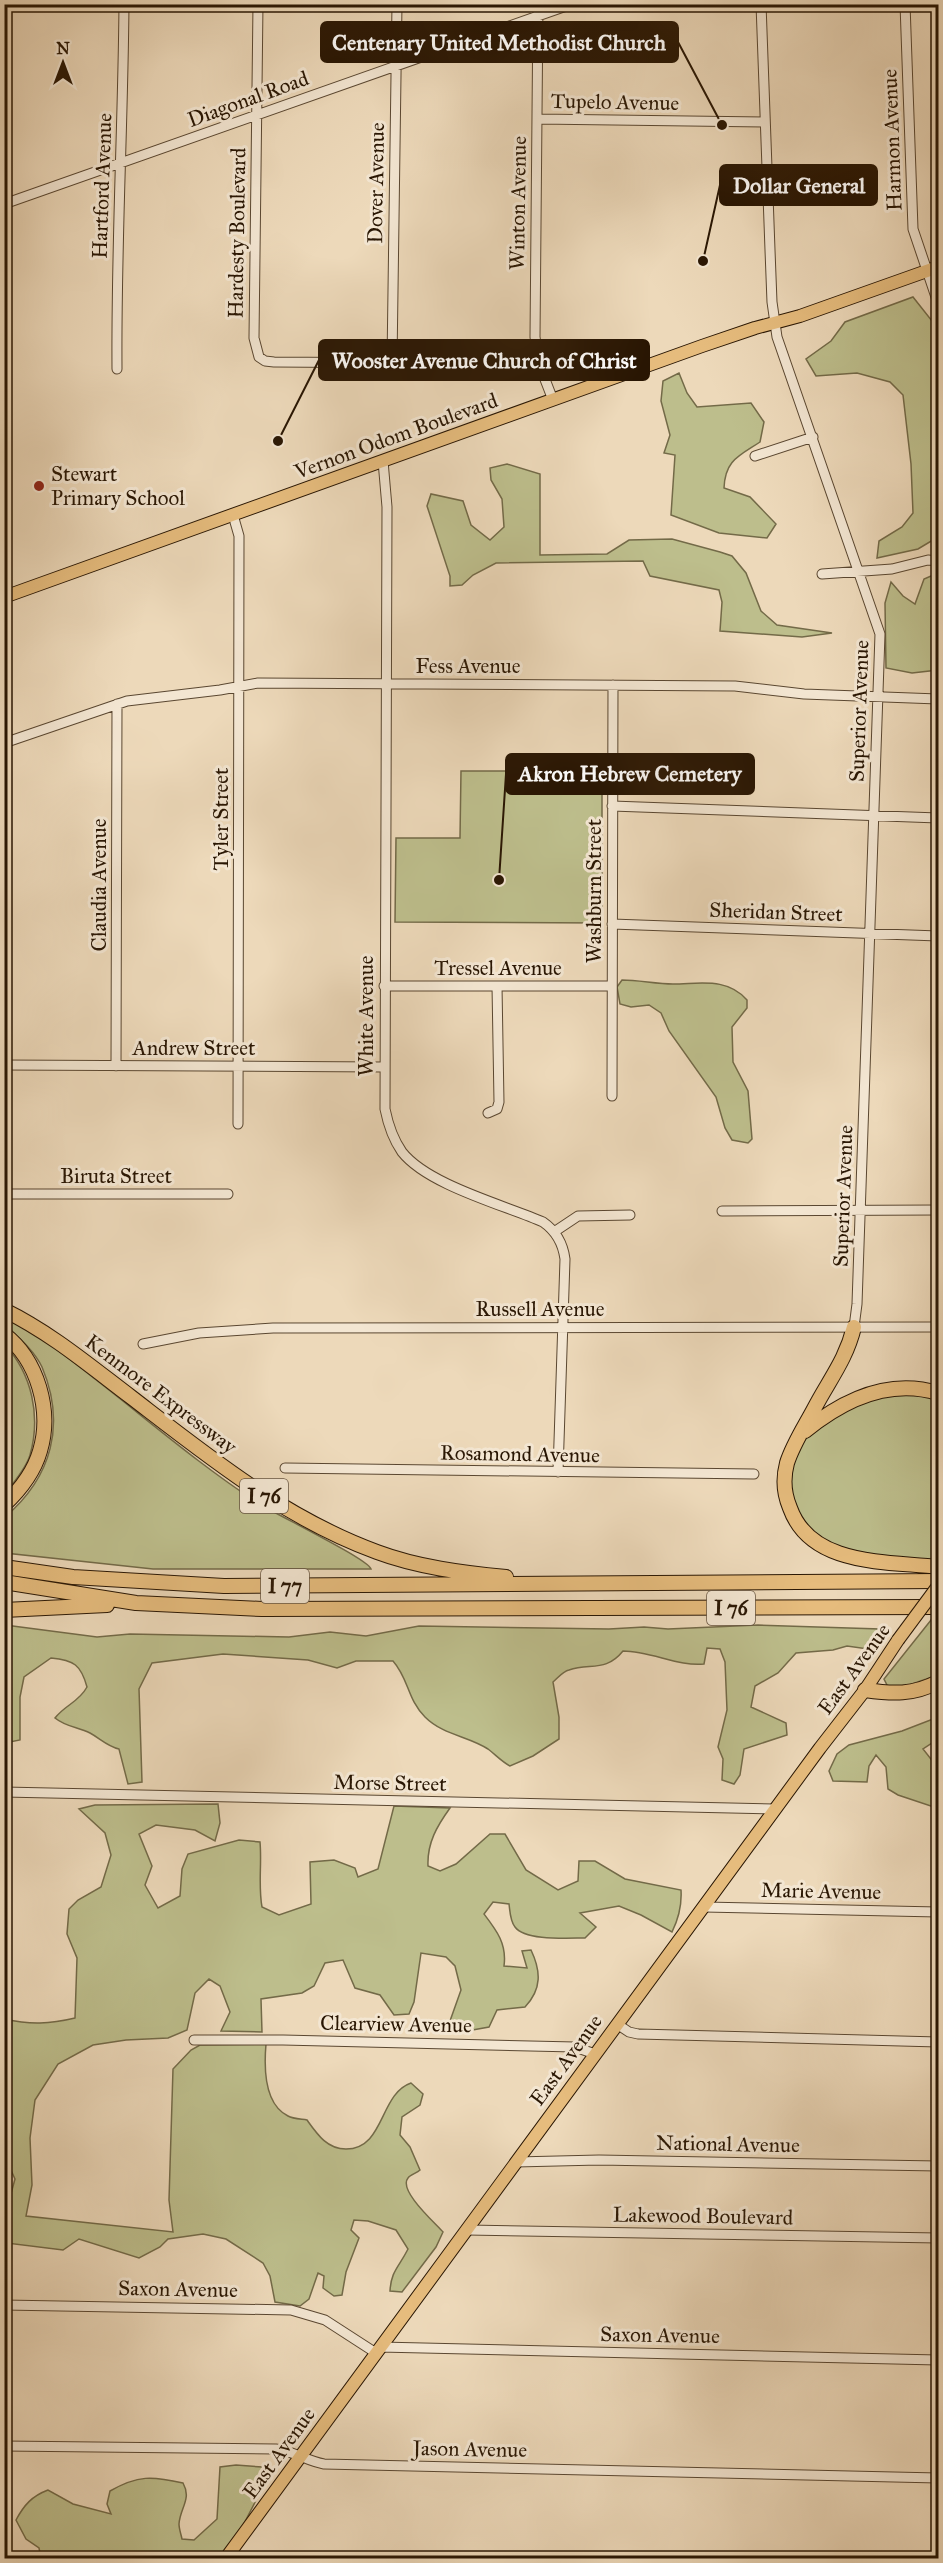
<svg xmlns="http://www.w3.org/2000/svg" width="943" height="2563" viewBox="0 0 943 2563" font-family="'IM FELL Great Primer',serif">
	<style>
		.green { fill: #bdbe8c; stroke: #736a48; stroke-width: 1.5 }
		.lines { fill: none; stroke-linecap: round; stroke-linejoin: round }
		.minor-casing { stroke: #5a4731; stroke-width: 11 }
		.major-casing { stroke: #291603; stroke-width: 14 }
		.highway-casing { stroke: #291603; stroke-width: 16 }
		.minor { stroke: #f3e6d2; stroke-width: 9 }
		.major { stroke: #e6bc7d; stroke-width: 12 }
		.highway { stroke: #e6bc7d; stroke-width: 14 }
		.major-bridge-casing { stroke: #291603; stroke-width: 14; stroke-linecap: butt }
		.major-bridge { stroke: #e6bc7d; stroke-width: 12 }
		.poi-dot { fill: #8f2418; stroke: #f3e6d2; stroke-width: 2 }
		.labels { text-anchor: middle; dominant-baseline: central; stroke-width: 6; stroke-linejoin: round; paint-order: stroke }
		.shield { fill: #f3e6d2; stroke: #665441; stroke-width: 1.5 }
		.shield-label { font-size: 20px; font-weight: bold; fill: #291603 }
		.street-label { font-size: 21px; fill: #291603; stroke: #f3e6d2 }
		.poi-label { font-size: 21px; fill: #291603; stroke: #f3e6d2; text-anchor: start }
		.leader { fill: none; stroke: #291603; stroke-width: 2 }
		.callout-dot { fill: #291603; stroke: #f3e6d2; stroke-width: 2 }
		.callout { fill: #291603; stroke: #291603; stroke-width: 2 }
		.callout-label { font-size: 22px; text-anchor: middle; font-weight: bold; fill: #fff }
	</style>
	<rect width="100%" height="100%" fill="#edd9ba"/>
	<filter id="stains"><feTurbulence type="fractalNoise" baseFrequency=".00333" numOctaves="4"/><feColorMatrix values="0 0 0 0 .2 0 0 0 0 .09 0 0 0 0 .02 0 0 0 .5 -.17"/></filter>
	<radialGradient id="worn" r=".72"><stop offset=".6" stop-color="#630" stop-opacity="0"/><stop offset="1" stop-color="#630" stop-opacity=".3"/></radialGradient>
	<path class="green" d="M913,297L936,326L938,332V416L932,425L938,446V537L918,549L877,558L879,541L902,527L913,513L911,464L903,395L890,382L857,373L816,376L806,359L831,341L845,322Z
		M679,373L687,393L697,407L751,403L764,422L760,442C739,456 725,460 724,488L750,497L776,524L767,538L719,533L671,515L675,455L664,453L670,435L661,401L663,381Z
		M507,464L540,474V555L607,554L629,540L672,539L720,552L732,556L746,573L761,611L777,625L832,633L802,637L720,631L722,602L719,590L650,576L643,561L496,563L473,575L462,585L450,586V576L427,506L431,494L463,501L471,525L490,540L504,527L502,499L491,480L490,468Z
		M938,573V670L912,673L886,668L885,603L891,582L903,596L915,604L924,579Z
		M461,771H602V923L395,922L396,838H460Z
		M622,980C639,980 656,984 673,984C700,984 727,977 747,1000V1008L732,1027L733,1062L748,1091L752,1139L748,1143L732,1140L725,1128L716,1097L669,1031L661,1013L649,1005L631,1007L620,1004L617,987Z
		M5,1317C37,1332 67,1357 95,1379C149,1421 201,1466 258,1503C275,1514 368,1559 371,1569H153L5,1553V1517C52,1477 66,1424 42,1367C34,1350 18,1337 5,1325Z
		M5,1345C32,1374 41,1416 30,1455C26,1469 13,1483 5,1494Z
		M900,1393L938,1397V1562C899,1559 853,1559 819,1537C806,1528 798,1514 793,1500C773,1437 849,1400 900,1393Z
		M935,1615H938V1675L909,1685L888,1687L884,1679Z
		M5,1625L97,1637L130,1634L289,1637L330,1632L366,1636L419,1626L609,1629L644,1627L668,1629L758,1625L880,1629L879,1641L875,1650L847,1646L833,1650L796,1653L778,1673L755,1686L751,1707L786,1723L787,1735L744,1749L740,1775L734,1784L722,1780L723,1759L718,1747L727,1710L725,1662L720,1649L707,1648L704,1664C679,1667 651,1651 623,1651C606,1672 591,1663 569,1670C563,1671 558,1678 553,1682L559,1717V1739L533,1756L510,1766C501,1761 496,1755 488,1749C468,1736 443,1735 425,1717C407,1699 409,1679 393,1661H356L337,1668L308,1660L223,1654L152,1663L139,1689L142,1782L128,1784L119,1749C107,1746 101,1739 90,1733C78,1727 66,1727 55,1718C65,1705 79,1702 87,1687C81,1665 74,1660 51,1658L24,1677L20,1697V1740L10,1742L5,1726Z
		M933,1719H938V1739L923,1749L934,1763H938V1846L933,1842L935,1824L934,1807L898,1795L888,1789L886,1767L876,1755L869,1766L867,1782L833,1781L829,1771L837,1754L849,1745L902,1731Z
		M218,1804L220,1823L215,1841L195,1830L156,1825L139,1834L152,1866L145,1885L158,1908L180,1896L182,1869L188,1854L239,1840L260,1842C262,1864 258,1885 262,1907L279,1915L311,1904L310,1862L334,1860L355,1868L358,1877L378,1869L394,1806L450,1808C437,1826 427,1843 428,1866L440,1871L456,1864L490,1834H505L526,1870L558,1890L578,1881L579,1861H595L625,1879L681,1890C682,1906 679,1918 672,1932L641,1915L619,1906L580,1913L596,1927L585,1938C568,1938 525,1941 515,1927C510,1921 510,1911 509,1904L493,1902L484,1914C497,1931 507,1944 504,1966L527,1968L522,1951L531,1950C541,1971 542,1989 525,2007L497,2010L489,2027L467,2031L450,2021L461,1990L455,1966L446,1957L421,1953L414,2002L409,2014L394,2015L380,1995L355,1988L343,1960L325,1963L314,1986L302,1993L261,1999L262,2032L221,2031L230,2012L220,1986L209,1979L195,1993L187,2030L168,2038L126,2040L93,2045L58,2064L35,2100L30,2138L32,2185L26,2216L173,2232L169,2200L173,2069L191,2050L200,2045L266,2044C264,2067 264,2104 288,2116C293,2119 301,2119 307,2120C317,2134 327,2149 346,2149C385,2149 379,2094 411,2083L423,2094L420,2105L402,2117L400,2135L410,2147L420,2170C417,2173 410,2175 408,2178C398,2190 434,2222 443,2232L436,2247L402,2292L390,2291C391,2271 399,2267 408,2249L396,2230L368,2221L354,2220L351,2230L359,2238L346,2272L342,2295L334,2296L323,2288L324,2276L318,2273L309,2299L300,2306L275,2302L270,2276L263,2263L226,2239L203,2234L168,2239L160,2247L139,2258L79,2239L63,2250L7,2243L5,2249V2209L7,2208L15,2179L5,2157V2019C30,2025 50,2024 75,2018L77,1958L67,1934L69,1909L78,1900L101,1887L111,1855L105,1833L79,1809L95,1805Z
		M236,2465L262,2467L265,2483L238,2535L221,2558H105C85,2555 62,2558 41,2558L39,2548L26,2539L16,2520C24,2505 32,2496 48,2490L73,2504L111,2514L107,2504L110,2491C138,2475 152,2476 183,2483C192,2499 180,2508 179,2524C179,2529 181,2534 182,2539L194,2540L217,2519L220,2467Z"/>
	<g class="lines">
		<g class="minor-casing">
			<path id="minor" d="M258,4L254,338L259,357L265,361L274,362L539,364
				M538,4L535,337L539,364L553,400
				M761,4L770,250L772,302L777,337L880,634L857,1304L854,1327
				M905,4L913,229L938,303
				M538,119L764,122
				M4,204L572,4
				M392,362L397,4
				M117,369C116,247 123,126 124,4
				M755,456L813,437
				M383,461L387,507L385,1109C388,1124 393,1139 402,1152C428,1185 504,1205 543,1222C556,1231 563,1244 565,1259L558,1472
				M233,515L239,536L238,1124
				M822,574L892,569L928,560L938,561
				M4,743L127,701L220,690L258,683L735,686L804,694L938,699
				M612,806L938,818
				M612,924L938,936
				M384,986H612
				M4,1065L384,1067
				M116,1066L117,704
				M612,1096L613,685
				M488,1113L497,1109L499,1102L497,986
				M4,1194H228
				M722,1211L938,1210
				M554,1232L578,1216L630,1215
				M143,1344L199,1333L273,1328L938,1327
				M285,1468L754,1474
				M4,1792L775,1809
				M704,1907L938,1912
				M617,2024L629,2032L638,2034L938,2042
				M194,2040H283L575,2047L595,2054
				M516,2162L599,2160L938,2166
				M467,2230L938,2238
				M4,2305L291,2310L325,2320L376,2353
				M380,2347L938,2360
				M4,2446L276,2449C293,2451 307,2461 324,2464L938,2478"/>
		</g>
		<g class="major-casing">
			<path id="major" d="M4,597L702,346L755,328L800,316L938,267
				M226,2558L820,1748L865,1690L898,1640"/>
		</g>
		<g class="highway-casing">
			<path id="highway" d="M4,1310C51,1333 90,1366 131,1397C209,1457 284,1518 377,1552C417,1567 463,1573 506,1577
				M854,1327C846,1360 829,1380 814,1409C805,1426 793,1444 787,1463C783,1478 784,1494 790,1508C811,1567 888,1561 938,1567
				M4,1334C38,1360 52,1411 40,1451C34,1472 20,1490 4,1505
				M805,1431C843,1400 889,1378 938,1393
				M4,1567L73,1577L224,1586L938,1581
				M4,1582L136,1603L262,1609L938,1607
				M4,1610L107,1605
				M865,1690C893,1694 913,1695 938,1682"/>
		</g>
		<use href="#minor" class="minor"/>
		<use href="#major" class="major"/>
		<use href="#highway" class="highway"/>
		<g class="major-bridge-casing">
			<path id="major-bridge" d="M898,1640L938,1586"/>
		</g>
		<use href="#major-bridge" class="major-bridge"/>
	</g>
	<circle class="poi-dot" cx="39" cy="486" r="6"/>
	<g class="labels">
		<g class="shield">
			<rect x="240" y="1479" width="48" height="34" rx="4.5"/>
			<rect x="261" y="1569" width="48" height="34" rx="4.5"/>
			<rect x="707" y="1591" width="48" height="34" rx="4.5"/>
		</g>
		<g class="shield-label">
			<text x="264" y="1496">I 76</text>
			<text x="285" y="1586">I 77</text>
			<text x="731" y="1608">I 76</text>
		</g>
		<g class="street-label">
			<text transform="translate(248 99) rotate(-20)">Diagonal Road</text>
			<text transform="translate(615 102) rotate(1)">Tupelo Avenue</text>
			<text transform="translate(892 140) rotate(-92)">Harmon Avenue</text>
			<text transform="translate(376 183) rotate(-89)">Dover Avenue</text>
			<text transform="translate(102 186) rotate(-88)">Hartford Avenue</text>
			<text transform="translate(518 203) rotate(-89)">Winton Avenue</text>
			<text transform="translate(237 233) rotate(-89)">Hardesty Boulevard</text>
			<text transform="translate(396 436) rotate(-20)">Vernon Odom Boulevard</text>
			<text x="468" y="666">Fess Avenue</text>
			<text transform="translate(859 711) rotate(-88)">Superior Avenue</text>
			<text transform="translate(221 819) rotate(-90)">Tyler Street</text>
			<text transform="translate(99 885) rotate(-90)">Claudia Avenue</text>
			<text transform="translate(594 891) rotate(-90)">Washburn Street</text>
			<text transform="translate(776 912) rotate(2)">Sheridan Street</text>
			<text x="498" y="968">Tressel Avenue</text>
			<text transform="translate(366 1016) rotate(-90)">White Avenue</text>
			<text x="194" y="1048">Andrew Street</text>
			<text x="116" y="1176">Biruta Street</text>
			<text transform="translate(843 1196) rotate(-88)">Superior Avenue</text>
			<text x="540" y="1309">Russell Avenue</text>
			<text transform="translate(161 1394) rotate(37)">Kenmore Expressway</text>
			<text transform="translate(520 1454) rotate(1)">Rosamond Avenue</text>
			<text transform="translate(854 1669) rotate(-54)">East Avenue</text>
			<text transform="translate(390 1783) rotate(1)">Morse Street</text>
			<text transform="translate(821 1891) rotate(1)">Marie Avenue</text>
			<text transform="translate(396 2024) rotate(1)">Clearview Avenue</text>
			<text transform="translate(566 2060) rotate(-54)">East Avenue</text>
			<text transform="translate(728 2144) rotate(1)">National Avenue</text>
			<text transform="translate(703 2216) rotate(1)">Lakewood Boulevard</text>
			<text transform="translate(178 2289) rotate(1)">Saxon Avenue</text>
			<text transform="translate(660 2335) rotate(1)">Saxon Avenue</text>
			<text transform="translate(470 2449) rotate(1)">Jason Avenue</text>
			<text transform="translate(279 2453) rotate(-54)">East Avenue</text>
		</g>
		<g class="poi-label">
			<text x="51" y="474">Stewart<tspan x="51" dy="24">Primary School</tspan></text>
		</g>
	</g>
	<path class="leader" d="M722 125L678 42M703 261L720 185M278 441L319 360M499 880L506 774"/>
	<g class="callout-dot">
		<circle cx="722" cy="125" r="6"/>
		<circle cx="703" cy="261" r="6"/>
		<circle cx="278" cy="441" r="6"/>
		<circle cx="499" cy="880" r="6"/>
	</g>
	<g class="callout">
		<rect x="321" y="22" width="357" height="40" rx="6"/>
		<rect x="720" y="165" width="157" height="40" rx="6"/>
		<rect x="319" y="340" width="330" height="40" rx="6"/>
		<rect x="506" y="754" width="248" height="40" rx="6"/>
	</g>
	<g class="callout-label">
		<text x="499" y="50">Centenary United Methodist Church</text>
		<text x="799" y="193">Dollar General</text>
		<text x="484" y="368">Wooster Avenue Church of Christ</text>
		<text x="630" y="781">Akron Hebrew Cemetery</text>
	</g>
	<rect width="943" height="2563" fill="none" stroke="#edd9ba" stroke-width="24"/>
	<rect x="6" y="6" width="931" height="2551" fill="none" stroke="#291603" stroke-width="3"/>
	<rect x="12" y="12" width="919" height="2539" fill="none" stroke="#291603" stroke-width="1.5"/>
	<g transform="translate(63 63)" stroke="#f3e6d2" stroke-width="4.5" paint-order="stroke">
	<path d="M0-4.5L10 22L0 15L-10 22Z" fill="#291603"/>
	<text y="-9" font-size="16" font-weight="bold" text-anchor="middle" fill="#291603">N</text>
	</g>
	<rect width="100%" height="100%" filter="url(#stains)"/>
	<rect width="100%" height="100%" fill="url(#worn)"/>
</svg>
